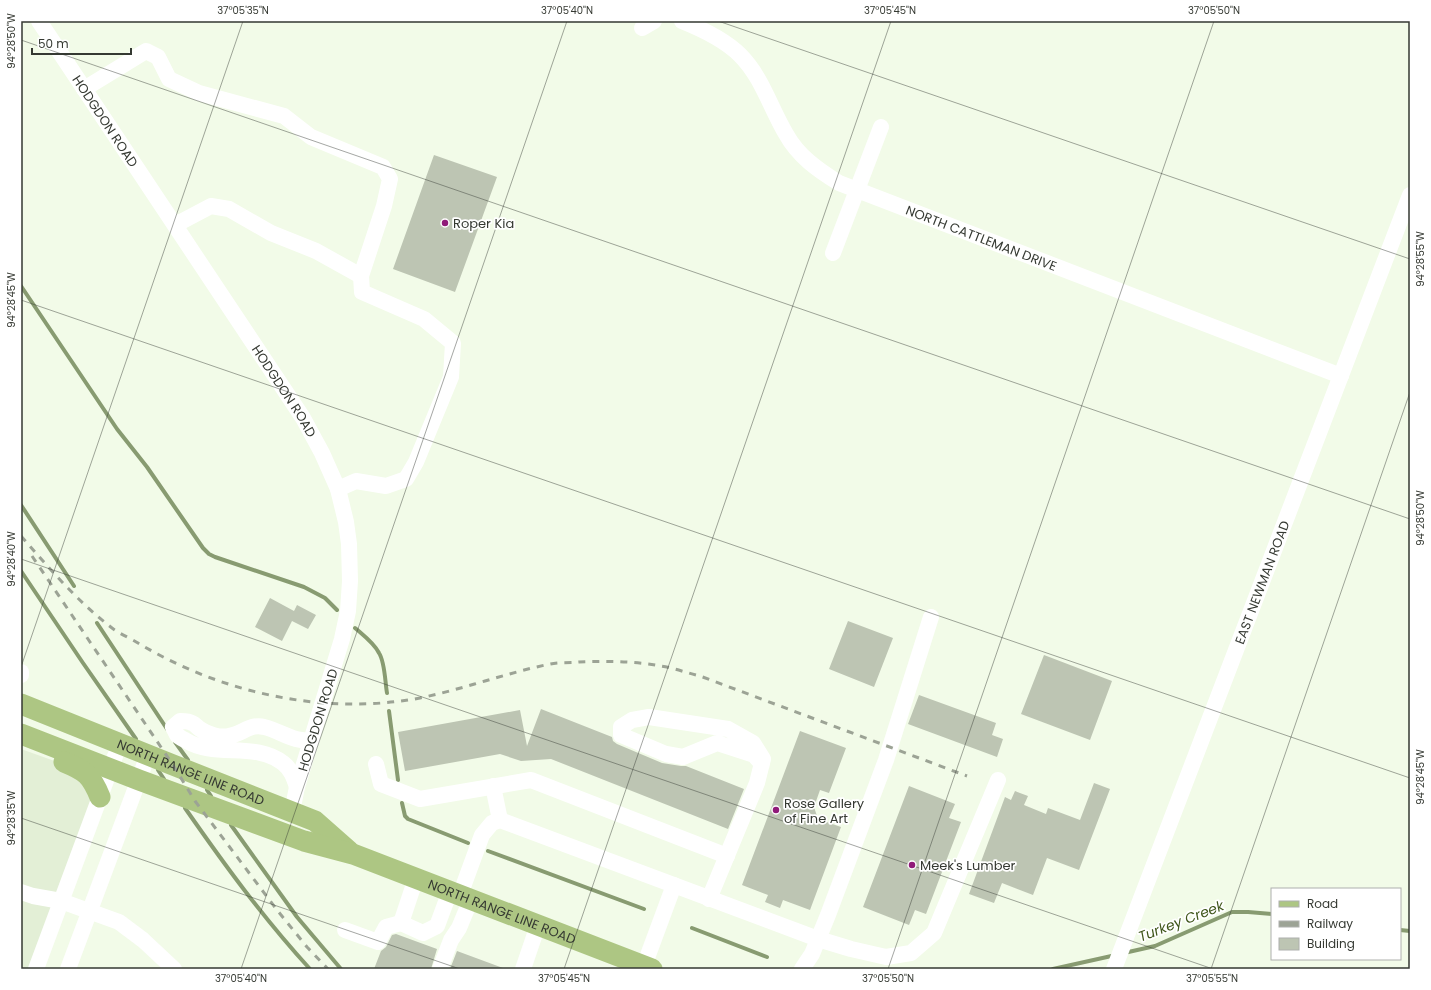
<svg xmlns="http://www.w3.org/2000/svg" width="1431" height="990" viewBox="0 0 1431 990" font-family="Poppins,sans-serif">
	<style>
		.built { fill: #e3efd6 }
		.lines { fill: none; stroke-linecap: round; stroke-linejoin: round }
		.stream { stroke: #889b71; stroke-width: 4 }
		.building { fill: #bdc5b3 }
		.minor { stroke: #fff; stroke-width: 16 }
		.major { stroke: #adc683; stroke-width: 21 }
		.rail { stroke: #9ca395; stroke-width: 3; stroke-dasharray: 7 7; stroke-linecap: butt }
		.ticks { fill: none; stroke: #353932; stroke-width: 1; stroke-opacity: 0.45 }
		.poi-dot { fill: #901a79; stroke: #fff; stroke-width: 1.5 }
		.labels { text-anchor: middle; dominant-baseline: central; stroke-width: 3.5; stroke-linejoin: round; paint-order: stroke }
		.street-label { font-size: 13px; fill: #353932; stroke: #fff }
		.poi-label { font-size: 13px; fill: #353932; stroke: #fff; text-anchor: start }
		.water-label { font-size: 14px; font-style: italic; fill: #3f561a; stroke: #fff }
		.neatline { fill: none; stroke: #353932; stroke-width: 1.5 }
		.ticks-label { font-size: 10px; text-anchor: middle; fill: #353932 }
	</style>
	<rect width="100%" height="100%" fill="#f2fbe8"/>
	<path class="built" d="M21,749L74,768L91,798L90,806L28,969H21Z"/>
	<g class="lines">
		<path class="stream" d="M21,286L117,429L147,467L203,548L209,554L215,557L304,587L325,598L337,610
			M21,505L74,586
			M21,571L83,663L136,739
			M97,623L167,729
			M355,628C363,635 374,643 379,653C385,662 385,682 387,693
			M389,711L398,780
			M175,742L188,760
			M158,770L164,779
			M207,790L211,796
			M402,803L405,816L408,819L468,843
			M185,808C224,864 264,919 310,969
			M231,825L297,917L341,969
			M488,851L644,909
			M692,928L767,957
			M1400,930L1410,931
			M1124,953L1155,946L1232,912H1248L1272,914
			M1053,969L1116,955"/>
	</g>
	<path class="building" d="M434,155L497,177L455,292L393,269Z
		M270,598L294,611L297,605L316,615L308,629L292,621L282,641L255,627Z
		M848,621L893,638L874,687L829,669Z
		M1044,655L1112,681L1090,740L1021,714Z
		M919,695L996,723L992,735L1003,739L997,757L908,724Z
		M541,709L612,737L613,741L617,744L662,763L681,766H686L744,789L728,829L551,759L521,761L500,754L405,771L398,732L520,710L527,746Z
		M800,731L846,748L829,793L820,790L814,807L818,819L841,827L810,910L783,900L780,908L765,902L768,895L742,885Z
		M1094,783L1110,789L1079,870L1047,858L1033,895L1002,883L994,903L969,894L1005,797L1011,800L1015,791L1028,796L1024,805L1046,814L1048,808L1080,820Z
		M909,786L955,804L949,818L961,822L926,914L915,910L909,925L863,907Z
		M396,934L437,949L431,969H374L381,951L386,947L392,935Z
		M457,951L503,968V969H450Z"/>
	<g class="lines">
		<g class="minor">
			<path id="s1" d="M39,21L303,418L322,453L338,489L346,522L349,544L350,581L348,611L342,639L297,787L292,812"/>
			<path id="s2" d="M682,21C702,29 724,39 740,55C762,77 770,107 786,134C798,156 818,170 839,183L1341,376"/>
			<path d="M642,28L654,21"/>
			<path d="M84,89L146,51L158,57L169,79L199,93L284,116L311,137L383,167L390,179L384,206L361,276L362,292L424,319L453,343L451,377L416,462L406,479L386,486L356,481L338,489"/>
			<path d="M175,225L211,206L229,209L271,233L316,251L361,276"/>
			<path d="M833,253L881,127"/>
			<path d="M21,672V675"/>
			<path d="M376,764L381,784L420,799L531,780L727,856"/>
			<path d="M493,786L500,820"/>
			<path d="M297,787C294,778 291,769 283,763C255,741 215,759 185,740C183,739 179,737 177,735C176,733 174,729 173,727L180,721C184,721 189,721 192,723C195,724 197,727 200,729C207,734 220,738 229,736C242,734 251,723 264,727C281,731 294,743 312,740"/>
			<path d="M416,878L401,923L423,933L437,926L450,891"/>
			<path d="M21,892L33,896L61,901L119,922L143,940L174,969"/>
			<path d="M460,895L482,835L492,823L500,820L818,939L851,949L886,957L911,953L934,933L998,780"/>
			<path d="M709,899L757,783L763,759L753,743L728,729L649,717L632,720L621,727V735L666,754L683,757L717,743L754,755L762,764"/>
			<path d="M345,930L378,942L386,927L401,923"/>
			<path d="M644,966L674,885"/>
			<path d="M36,969L120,743"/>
			<path d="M68,969L148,755"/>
			<path d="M440,969L451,940L459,928L471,899"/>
			<path d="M523,969L538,925"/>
			<path d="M802,969L812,954L828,915L886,760L931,617"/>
			<path id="s3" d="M1114,969L1410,195"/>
		</g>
		<g class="major">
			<path id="s4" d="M21,704L173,765L315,821L349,851"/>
			<path id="s5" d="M21,734L139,780L304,841L353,854L652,969"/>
			<path d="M64,762C86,771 91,775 100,797"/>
		</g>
		<path class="rail" d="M21,536C49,568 78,602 112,628C120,634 130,638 138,643C221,693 324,716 420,698C464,689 506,673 550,664C559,662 570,663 579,662C606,661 634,661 661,666C674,668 687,673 700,676L967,776
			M32,556L173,765L195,801L277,910L307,947L328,969"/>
	</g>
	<path class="ticks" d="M718,21L1410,259M21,40L1410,519M21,300L1410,778M21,559L1213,969M21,667L243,21M21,818L460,969M241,969L567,21M564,969L891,21M888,969L1214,21M1211,969L1410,392"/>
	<g class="poi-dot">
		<circle cx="445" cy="223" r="4"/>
		<circle cx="776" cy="810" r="4"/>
		<circle cx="912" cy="865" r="4"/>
	</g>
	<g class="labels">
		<g class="street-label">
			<text stroke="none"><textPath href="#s1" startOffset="120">HODGDON ROAD</textPath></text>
			<text stroke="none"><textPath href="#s2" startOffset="385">NORTH CATTLEMAN DRIVE</textPath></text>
			<text stroke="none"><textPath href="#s1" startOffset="444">HODGDON ROAD</textPath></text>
			<text stroke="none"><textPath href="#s3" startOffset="414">EAST NEWMAN ROAD</textPath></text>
			<text transform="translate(318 720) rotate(-73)">HODGDON ROAD</text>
			<text stroke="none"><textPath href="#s4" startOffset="183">NORTH RANGE LINE ROAD</textPath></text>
			<text stroke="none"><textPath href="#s5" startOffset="513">NORTH RANGE LINE ROAD</textPath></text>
		</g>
		<g class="poi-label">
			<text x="453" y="223">Roper Kia</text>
			<text x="784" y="803">Rose Gallery<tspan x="784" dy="15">of Fine Art</tspan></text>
			<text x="920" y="865">Meek's Lumber</text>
		</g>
		<g class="water-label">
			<text transform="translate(1181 921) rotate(-21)">Turkey Creek</text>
		</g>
	</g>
	<rect width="1431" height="990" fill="none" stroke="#ffffff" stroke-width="44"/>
	<rect x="1271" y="888" width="130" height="72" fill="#ffffff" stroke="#aeb0ad"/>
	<rect x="1279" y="901" width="20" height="6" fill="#adc683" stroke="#aeb0ad"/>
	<text x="1307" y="908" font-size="12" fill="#353932">Road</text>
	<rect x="1279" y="921" width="20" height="6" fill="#9ca395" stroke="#aeb0ad"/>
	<text x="1307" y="928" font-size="12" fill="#353932">Railway</text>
	<rect x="1279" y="938" width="20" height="12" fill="#bdc5b3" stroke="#aeb0ad"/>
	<text x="1307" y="948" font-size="12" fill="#353932">Building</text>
	<path d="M32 48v6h99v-6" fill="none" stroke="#353932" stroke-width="2"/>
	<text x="38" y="48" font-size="12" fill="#353932" stroke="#ffffff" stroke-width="3" paint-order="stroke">50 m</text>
	<rect x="22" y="22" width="1387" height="946" class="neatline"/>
	<g class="ticks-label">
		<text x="243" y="14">37°05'35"N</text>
		<text x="567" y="14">37°05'40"N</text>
		<text x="890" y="14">37°05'45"N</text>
		<text x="1214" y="14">37°05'50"N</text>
		<text transform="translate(11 41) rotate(-90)" y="4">94°28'50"W</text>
		<text transform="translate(1420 259) rotate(-90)" y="4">94°28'55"W</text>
		<text transform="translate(11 300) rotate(-90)" y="4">94°28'45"W</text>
		<text transform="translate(1420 518) rotate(-90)" y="4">94°28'50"W</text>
		<text transform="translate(11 559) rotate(-90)" y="4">94°28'40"W</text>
		<text transform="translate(1420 777) rotate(-90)" y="4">94°28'45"W</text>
		<text transform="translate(11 818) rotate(-90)" y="4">94°28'35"W</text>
		<text x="241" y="982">37°05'40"N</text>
		<text x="564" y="982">37°05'45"N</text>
		<text x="888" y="982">37°05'50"N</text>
		<text x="1212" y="982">37°05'55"N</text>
	</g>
</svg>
